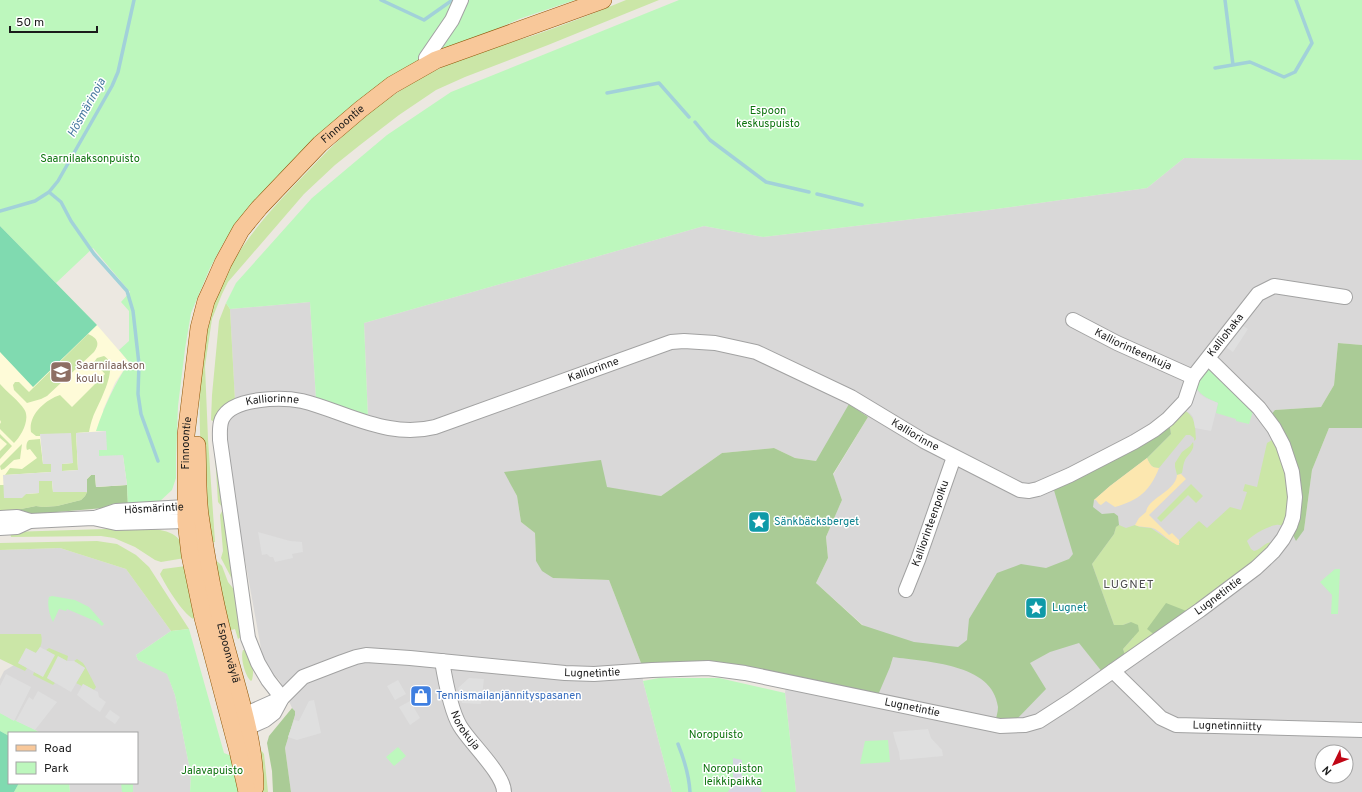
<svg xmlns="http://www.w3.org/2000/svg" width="1362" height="792" viewBox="0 0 1362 792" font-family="Overpass,sans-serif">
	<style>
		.residential { fill: #d9d8d8; fill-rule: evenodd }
		.education { fill: #fefbd8 }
		.grass { fill: #cbe6a7 }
		.forest { fill: #aacb96 }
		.sand { fill: #fce7af }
		.park { fill: #bdf7bd }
		.pitch { fill: #80dab0 }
		.parking { fill: #dfdfdf }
		.plaza { fill: #d5d6e2 }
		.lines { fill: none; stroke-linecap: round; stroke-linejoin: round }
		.stream { stroke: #a2d1d9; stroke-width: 3.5 }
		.minor-casing { stroke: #a2a2a2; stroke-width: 16 }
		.major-casing { stroke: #8d5505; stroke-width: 18 }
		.minor { stroke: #fff; stroke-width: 14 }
		.major { stroke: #f8c89a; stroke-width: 17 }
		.labels { text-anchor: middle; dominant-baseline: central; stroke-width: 3; stroke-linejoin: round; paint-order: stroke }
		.park-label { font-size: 11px; fill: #0e740f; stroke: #fff }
		.street-label { font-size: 11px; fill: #1b1b1b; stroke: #fff }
		.education-label { font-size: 11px; fill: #785e54; stroke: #fff; text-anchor: start }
		.culture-label { font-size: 11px; fill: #0d838f; stroke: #fff; text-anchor: start }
		.shop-label { font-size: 11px; fill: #366cbe; stroke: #fff; text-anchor: start }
		.water-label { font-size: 12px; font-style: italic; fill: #497aa0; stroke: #fff }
		.neighbourhood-label { font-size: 12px; letter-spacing: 1px; fill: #4e4e4e; stroke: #fff }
	</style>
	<rect width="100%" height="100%" fill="#ece8e1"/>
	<path class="residential" d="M1184,158L1362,160V345L1338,343L1334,385L1321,407L1275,410L1304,530L1312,470L1329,428H1362V792H796L785,693L787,677L890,667L894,653L816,583L828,558L826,537L842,500L833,475L868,417L816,461L795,458L774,448L722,453L661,496L505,472L517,496L521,522L535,533L536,561L553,578L609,580L641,663L643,681L672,792H291L285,748L295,715V711L292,708L280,681L264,665L225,449L218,414L235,401L230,309L310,302L316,399L368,418L364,323L704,226L763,237L989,210L1147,188ZM1322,752H1346V776H1322Z
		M60,548L126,569L171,631L136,655L138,660L167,673L175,695L191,775L190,792H70L69,783H137V733H40L32,728L0,713V679L4,671L14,665L0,644V550Z"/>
	<path class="education" d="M0,226L97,325L129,362L115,383L103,410L123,455L127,485L128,506L0,512Z"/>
	<path class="grass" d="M626,0H659L548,45L465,77L436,90L399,115L360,145L335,165L304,194L228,282L222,294L212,319L205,366L208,439L215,542L208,543C202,464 187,356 222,282C243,238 278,202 312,167C353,124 399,84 455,62C479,51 506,44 532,36C564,25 595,13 626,0Z
		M226,303L230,309L235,401L214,422L211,420L212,395L219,321Z
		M88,334C98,338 100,344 94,352L47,396L41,399L27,403L14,390L13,385L15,382H19L29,392Z
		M104,356C121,365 98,404 93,417C91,422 90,427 89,432L76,433L78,470L62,471L61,464L73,463L40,434V436H36L31,432C28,415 45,400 60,395L72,407L105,374L94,362L97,358Z
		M0,384C6,391 20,402 24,409C31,419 21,436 14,443L0,429V424L1,422L0,420Z
		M1184,410C1196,417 1195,426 1196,439L1194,441V438L1190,435H1186L1159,468C1152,468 1150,465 1147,458L1171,434L1169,422Z
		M0,434L12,446L0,459V451L7,444L0,438Z
		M1275,438L1282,452L1291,500L1285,526C1282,526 1279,524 1276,525C1268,526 1252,535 1247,541L1251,549L1254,551C1262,549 1265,541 1274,542L1275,545L1126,658L1123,649L1133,638L1131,622L1123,625H1114L1092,564L1114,534L1116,527L1119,525L1126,528L1135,525L1140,527L1151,528L1173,543H1180L1179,540L1199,521L1207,528L1230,507L1241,510L1247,492L1243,491L1245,484L1257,487L1267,443Z
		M40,439L43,464H51V472L5,475L10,468L22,469L37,458L30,449L27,450C26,448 26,442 29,440Z
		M214,439L224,506L222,507L218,502Z
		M1193,442C1195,450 1189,453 1185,460C1183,464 1183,469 1182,473L1177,475L1175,467V463L1182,452L1190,446Z
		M22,444L20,459L14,460L4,469L1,470L0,466Z
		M39,481H52L53,492H87L85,496L81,500L57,506L43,507L36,506L11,511H0V485H4V498L26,494L39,493Z
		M1191,484L1203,496L1196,503L1188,495L1161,522L1157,518Z
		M222,511H224L233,581L221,558L223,551L220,515Z
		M137,528C153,529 176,528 183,546C184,549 184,554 185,558L161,562L155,560L135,547L114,538L101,536L11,537L10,532Z
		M97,541L117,544L136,555L149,567L189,629L171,631L126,569L60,548L0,550V543Z
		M215,561L218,562L222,566L228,582L236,592L244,635L238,639L235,629L231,630L226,619Z
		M186,566L195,616L193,619C181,611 166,586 160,574L163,569Z
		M0,634H41C45,652 31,656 18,663L27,668L25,671L0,659Z
		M49,648L68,656L67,661L59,657L47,678L55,683L53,685L33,675L34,672L43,676L54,655L46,650Z
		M243,650H246C251,661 255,668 252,680L251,681C245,676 240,657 243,650Z
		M77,659L83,663L85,666L96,687L94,690L83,684L82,686L76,683L85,668L74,661Z
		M258,750H261L264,754L268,792H260Z"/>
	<path class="forest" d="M1338,343L1362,345V428H1329L1312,470L1304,530L1296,541L1293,535L1299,502L1270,416L1275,410L1321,407L1334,385Z
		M849,404L868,417L833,474L842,500L826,537L828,558L816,583L862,625L914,642L958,647L967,640L969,619L997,573L1021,564L1046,568L1069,559L1073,554L1053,487L1169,422L1171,434L1147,458L1110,486L1094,500L1093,507L1102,514L1114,513L1118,516L1119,525L1116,527L1114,534L1092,564L1114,625H1123L1131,622L1138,625L1139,631L1123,649L1126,658L1103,673L1079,643L1050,652L1030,663L1046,689L1015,721L995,722C996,718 998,712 998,707C993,663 926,662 893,657L890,667L878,695L726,665L641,663L609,580L553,578L542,571L536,561L535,533L521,522L517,496L504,472L601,460L607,487L661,496L722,453L774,448L795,458L816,461Z
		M95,474L96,487L127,485L128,506L21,515L11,511L36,506L43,507L57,506L81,500L85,496L87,492V479L91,475Z
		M1166,603L1189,612L1156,636L1147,629Z
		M292,708L295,711V715L285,748L291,792H273L272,771L267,743L269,736Z"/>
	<path class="sand" d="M1147,458C1150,465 1152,468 1159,468C1150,491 1139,500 1115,507L1106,501L1101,505L1099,504L1096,500H1094L1110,486Z
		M1181,474L1186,479L1149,515L1169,535L1172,533L1179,540V545H1177C1169,541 1163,534 1155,529C1148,526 1142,528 1135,525L1139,518L1146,512C1148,498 1176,491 1177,475Z"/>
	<path class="park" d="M0,0H575L519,19L416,66L243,217L224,242L210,268L191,313L185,349L178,406L176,458V478L172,490L158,503L128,506L127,485L123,456H99V450L106,431H96C105,404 114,386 129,362L119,350L129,341V311L121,302L130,292L93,248L56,283L0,226Z
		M679,0H1362V160L1184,158L1147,188L989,210L763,237L704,226L364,323L368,419L316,399L310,302L230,309L226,303L236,283L312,198L387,135L451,92Z
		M1208,368H1211L1254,408L1249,424L1236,421V419L1216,413L1218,403C1208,399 1202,396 1195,387Z
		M1335,569H1340L1338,614H1331L1332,595L1320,582Z
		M52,596L75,600L89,607L104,624L102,626L95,621L67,609L66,611L59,609L53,622C49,615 47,604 49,597Z
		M189,629L224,753L234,757L241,792H190L191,775L175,695L167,674L138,660L136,655L171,631Z
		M659,678H719L785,693L796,792H672L643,681Z
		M0,713L32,728L40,733H9V736L0,731Z
		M888,740L890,762L860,764L865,741Z
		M398,747L406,756L394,766L386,757Z
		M19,783H69L70,792H14Z
		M121,783H133V792H122Z"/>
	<path class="pitch" d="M0,226L97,325L33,387L0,352Z
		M0,731L9,736V783H19L14,792H0Z"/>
	<path class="parking" d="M1238,323L1248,329L1233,352L1223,345Z
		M1195,387L1200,394L1206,398L1218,403L1211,431L1195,428L1193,417L1190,413L1184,410Z
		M106,431L107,450H99V456L123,455L127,485L96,487L95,475H91L87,479V492H53L52,481H39V493L26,494L22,498H4L3,475L51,472V464H43L40,434L71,433L73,463L62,464V471L78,470L76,433Z
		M258,532L290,541L302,542L303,552L292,554L293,558L275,562L273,557H270L267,554L262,555Z
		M40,647L55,655L43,677L18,663L26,648L36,653Z
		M58,656L67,661H74L85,668L71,692L47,678Z
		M6,674L31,687L14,721L0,713V686Z
		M469,678L484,679L481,704L462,703L458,688Z
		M398,680L406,694L395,700L387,686Z
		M83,684L98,692L99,697L106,702L100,712L91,706L77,695Z
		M38,691L57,702L35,730L16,721L29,697L33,700Z
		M314,700L321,733L297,740L288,737L294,720L299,721L309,701Z
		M410,701L420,718L410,725L399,707Z
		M110,710L120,717L115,724L105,717Z
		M928,729L931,738L942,750L943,756L900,760L899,752L895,740L893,732Z"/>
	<path class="plaza" d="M733,758L742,760L741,770L742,776L747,781L762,789L761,792H728L733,782Z"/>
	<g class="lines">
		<path class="stream" d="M381,0L424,20L451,1
			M1225,0L1233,65
			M1215,68L1250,62L1284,77L1295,72L1312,43L1296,0
			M607,93L659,83L689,117
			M695,122L710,140L766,182L809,192
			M49,192L61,202L71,221L94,254L127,291L133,311L139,364L138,394L141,414L158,461
			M817,194L862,205
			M0,211L35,201L49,192L58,181L112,86L118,72L134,0
			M678,744C684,759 689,775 690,792"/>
		<g class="minor-casing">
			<g id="minor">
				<path d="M427,64L426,58L452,20L461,0"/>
				<path id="s1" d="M1073,320L1117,343L1193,377"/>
				<path d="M0,518L17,517L30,521L93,518L116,523L186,521L194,517"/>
				<path id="s2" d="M95,518L116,511L186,507L196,512"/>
				<path d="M0,528L17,527L30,521"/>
				<path id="s3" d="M906,590L918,560L954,457"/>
				<path id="s4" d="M442,661C445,679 451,711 460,726C470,743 504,774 504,792"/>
				<path id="s5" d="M1113,671L1161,718L1176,725L1362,730"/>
				<path id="s6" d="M282,698L268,680L258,663L248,638L220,440C220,433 219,426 222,419C232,397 282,397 302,401C331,408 359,423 389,428C405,431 419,431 435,427L671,342L684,341L715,343L756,352L851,397L924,441L1020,490L1029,491L1038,489L1070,475L1134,442L1154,430L1168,419L1185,401L1193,377L1258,294L1274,286L1345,297"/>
				<path d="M236,722L244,715L282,698"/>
				<path id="s7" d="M238,726L247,728L265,720L274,713L282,698L303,677L342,662L356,657L366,655L410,658L565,673L594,674L652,670L708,668L745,673L1000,726L1025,725L1039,721L1070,701L1200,610L1256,568L1273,552L1283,539L1290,526L1293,517L1295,497L1292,472L1283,445L1274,428L1259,408L1209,359"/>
			</g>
		</g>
		<g class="major-casing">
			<g id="major">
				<path id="s8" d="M197,445C198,468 197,492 200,515C206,556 213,596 223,635C235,683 255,738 255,787"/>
				<path id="s9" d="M247,792L238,751L203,618L190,555L186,521V435L199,328L206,301L212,288L223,263L241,230L259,208L320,144L361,109L392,85L436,60L603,0"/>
			</g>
		</g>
		<use href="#minor" class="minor"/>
		<use href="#major" class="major"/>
	</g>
	<defs>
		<g id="school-square" transform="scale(1.15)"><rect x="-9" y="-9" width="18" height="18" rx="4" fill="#8d6e63" stroke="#fff"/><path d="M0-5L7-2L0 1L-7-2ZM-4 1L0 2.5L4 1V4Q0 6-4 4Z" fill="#fff"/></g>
		<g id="sight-square" transform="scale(1.15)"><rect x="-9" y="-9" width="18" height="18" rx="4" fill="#0f9aa8" stroke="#fff"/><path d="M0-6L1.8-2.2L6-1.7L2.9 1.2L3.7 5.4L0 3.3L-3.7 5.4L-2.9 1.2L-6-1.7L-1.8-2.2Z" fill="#fff"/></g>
		<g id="shop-square" transform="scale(1.15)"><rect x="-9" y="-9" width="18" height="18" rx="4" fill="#3f7fe0" stroke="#fff"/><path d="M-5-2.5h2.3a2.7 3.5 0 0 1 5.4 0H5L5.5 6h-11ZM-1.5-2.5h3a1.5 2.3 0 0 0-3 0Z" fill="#fff"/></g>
	</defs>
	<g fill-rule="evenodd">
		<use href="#school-square" x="61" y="372"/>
		<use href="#sight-square" x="759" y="522"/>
		<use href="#sight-square" x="1036" y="608"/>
		<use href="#shop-square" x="421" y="696"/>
	</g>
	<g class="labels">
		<g class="park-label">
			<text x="768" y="111">Espoon<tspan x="768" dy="13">keskuspuisto</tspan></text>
			<text x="90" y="159">Saarnilaaksonpuisto</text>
			<text x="716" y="735">Noropuisto</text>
			<text x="733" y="769">Noropuiston<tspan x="733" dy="13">leikkipaikka</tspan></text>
			<text x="212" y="771">Jalavapuisto</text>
		</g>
		<g class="street-label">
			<text stroke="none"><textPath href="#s9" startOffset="726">Finnoontie</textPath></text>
			<text stroke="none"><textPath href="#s6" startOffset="1419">Kalliohaka</textPath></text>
			<text stroke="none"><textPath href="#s1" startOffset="67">Kalliorinteenkuja</textPath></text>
			<text stroke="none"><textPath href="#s6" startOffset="683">Kalliorinne</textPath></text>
			<text stroke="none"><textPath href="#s6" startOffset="347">Kalliorinne</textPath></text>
			<text stroke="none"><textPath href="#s6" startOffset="1031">Kalliorinne</textPath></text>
			<text stroke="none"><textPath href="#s9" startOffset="356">Finnoontie</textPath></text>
			<text stroke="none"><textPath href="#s2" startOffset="60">Hösmärintie</textPath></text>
			<text stroke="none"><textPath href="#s3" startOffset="71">Kalliorinteenpolku</textPath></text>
			<text stroke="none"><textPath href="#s7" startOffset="1053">Lugnetintie</textPath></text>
			<text stroke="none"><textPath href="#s8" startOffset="211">Espoonväylä</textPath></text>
			<text stroke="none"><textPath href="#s7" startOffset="381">Lugnetintie</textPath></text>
			<text stroke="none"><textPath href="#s7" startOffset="705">Lugnetintie</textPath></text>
			<text stroke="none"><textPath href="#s5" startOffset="135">Lugnetinniitty</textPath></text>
			<text stroke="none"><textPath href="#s4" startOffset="74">Norokuja</textPath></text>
		</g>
		<g class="education-label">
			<text x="76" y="366">Saarnilaakson<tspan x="76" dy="13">koulu</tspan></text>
		</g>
		<g class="culture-label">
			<text x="774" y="522">Sänkbäcksberget</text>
			<text x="1052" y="608">Lugnet</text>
		</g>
		<g class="shop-label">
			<text x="436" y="696">Tennismailanjännityspasanen</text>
		</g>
		<g class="water-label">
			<text transform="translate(87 108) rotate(-61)">Hösmärinoja</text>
		</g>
		<g class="neighbourhood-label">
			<text x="1129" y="585">LUGNET</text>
		</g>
	</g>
	<rect x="8" y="732" width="130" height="52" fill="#ffffff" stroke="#a4a4a4"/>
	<rect x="16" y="745" width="20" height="6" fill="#f8c89a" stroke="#a4a4a4"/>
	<text x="44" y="752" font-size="12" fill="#1b1b1b">Road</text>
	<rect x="16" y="762" width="20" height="12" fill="#bdf7bd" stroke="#a4a4a4"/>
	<text x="44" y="772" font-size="12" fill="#1b1b1b">Park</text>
	<g transform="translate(1334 764) rotate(227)"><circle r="19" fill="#ffffff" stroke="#a4a4a4"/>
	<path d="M0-3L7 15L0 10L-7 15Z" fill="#c00615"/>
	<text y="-6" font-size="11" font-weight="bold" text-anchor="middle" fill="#1b1b1b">N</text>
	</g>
	<path d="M10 26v6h87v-6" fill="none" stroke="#1b1b1b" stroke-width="2"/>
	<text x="16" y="26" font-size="12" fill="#1b1b1b" stroke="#ffffff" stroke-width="3" paint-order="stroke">50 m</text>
</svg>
